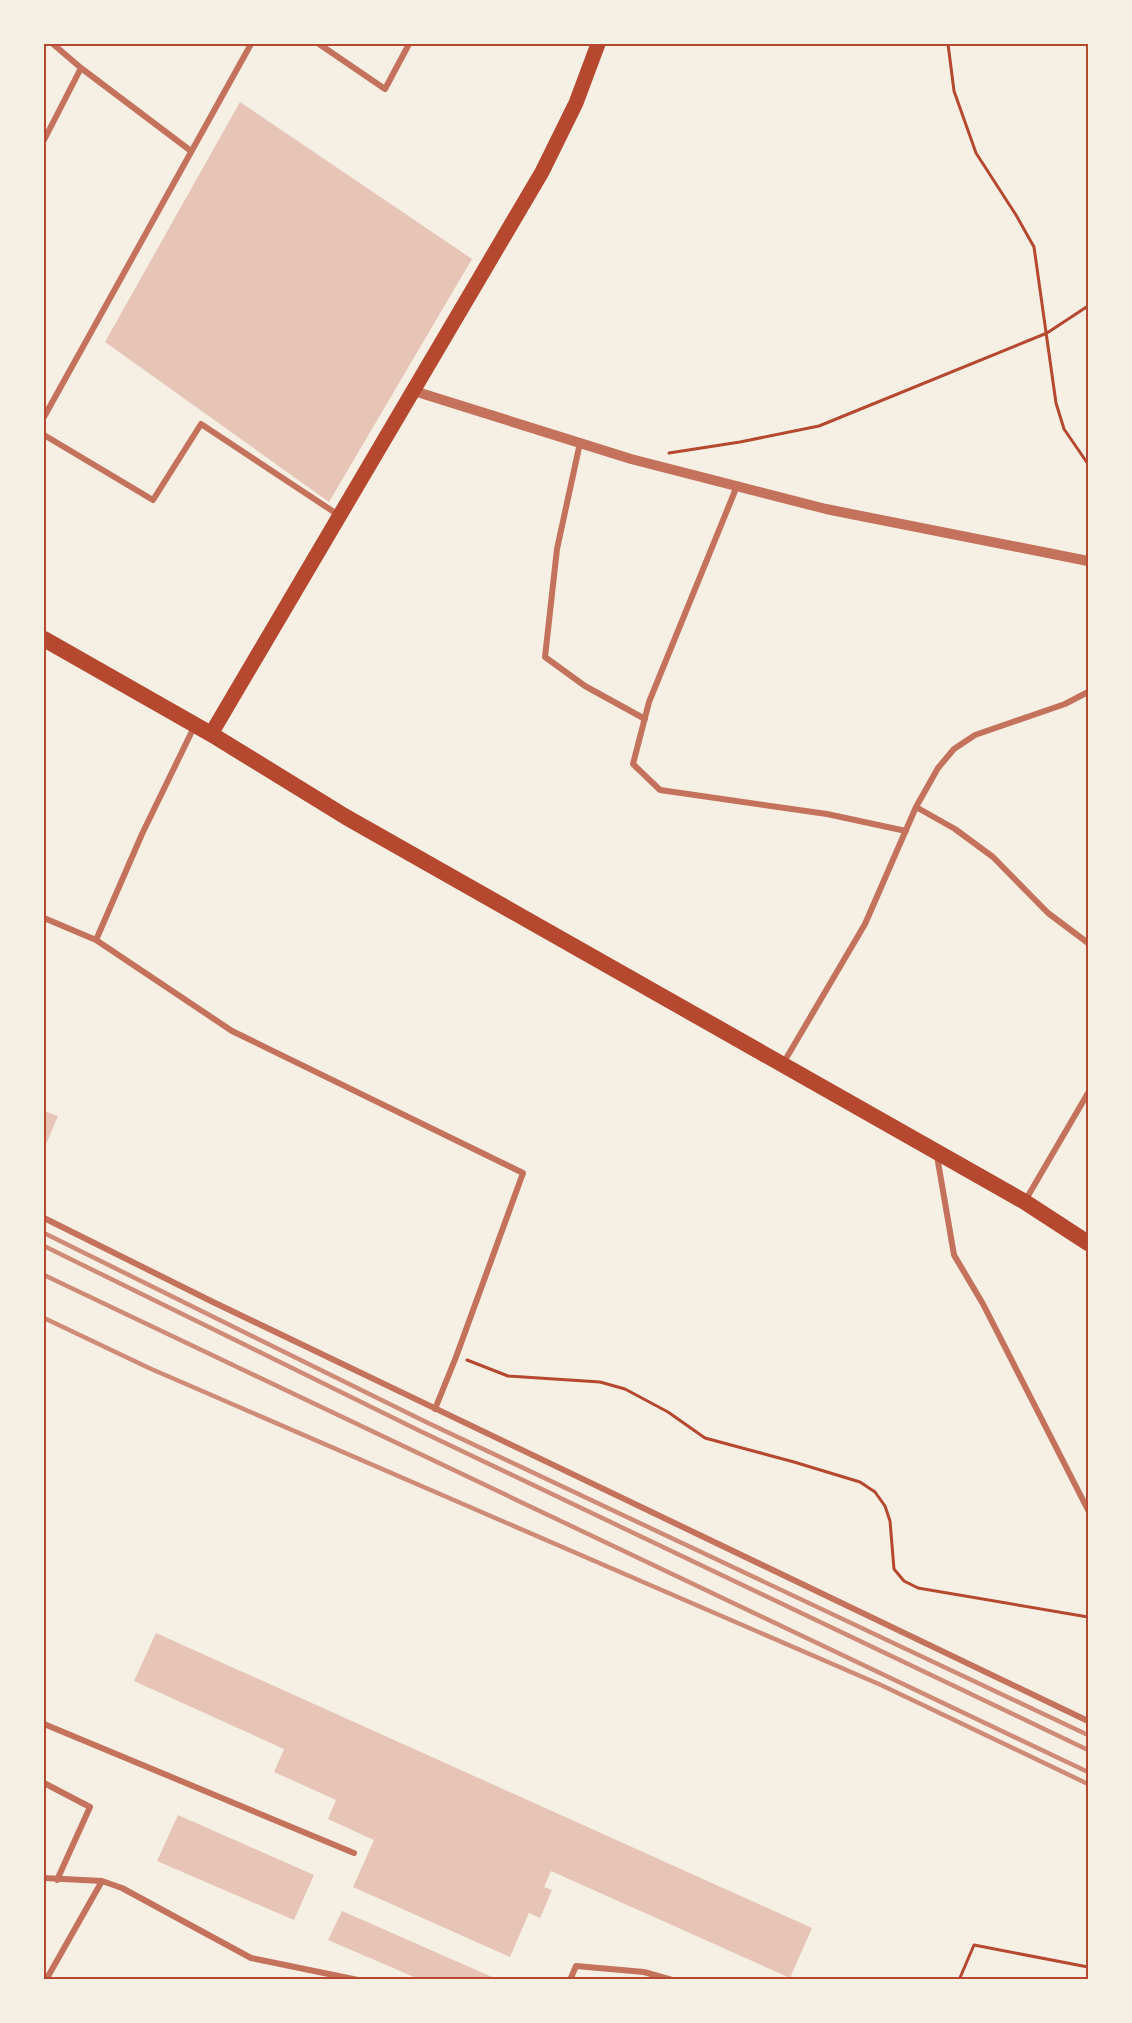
<svg xmlns="http://www.w3.org/2000/svg" width="1132" height="2023" viewBox="0 0 1132 2023" font-family="Rubik,sans-serif">
	<style>
		.building { fill: #e6c5b7 }
		.lines { fill: none; stroke-linecap: round; stroke-linejoin: round }
		.path { stroke: #b5482f; stroke-width: 3 }
		.minor { stroke: #c5725c; stroke-width: 6 }
		.tertiary { stroke: #c5725c; stroke-width: 10 }
		.primary { stroke: #b5482f; stroke-width: 15 }
		.trunk { stroke: #b5482f; stroke-width: 16 }
		.rail { stroke: #cf8b77; stroke-width: 4.5 }
		.neatline { fill: none; stroke: #b5482f; stroke-width: 2 }
	</style>
	<rect width="100%" height="100%" fill="#f6efe4"/>
	<path class="building" d="M240,102L472,259L329,502L105,342Z
		M44,1111L58,1116L44,1149Z
		M156,1633L812,1928L790,1978L551,1871L544,1887L552,1890L540,1918L529,1913L510,1957L353,1887L374,1840L328,1819L336,1800L274,1772L284,1749L134,1681Z
		M178,1815L314,1875L294,1920L157,1861Z
		M342,1911L499,1980H421L328,1940Z"/>
	<g class="lines">
		<path class="path" d="M948,44L954,91L976,153L1016,215L1034,247L1056,403L1064,429L1088,464
			M669,453L740,442L819,426L1047,333L1088,306
			M467,1360L508,1376L600,1382L625,1389L668,1412L705,1438L794,1462L860,1482L875,1492L885,1506L890,1521L894,1569L904,1581L918,1588L1088,1617
			M959,1980L974,1945L1088,1967"/>
		<path class="minor" d="M53,44L81,68L191,151
			M319,44L385,89L409,44
			M44,140L81,68
			M44,417L251,44
			M44,435L153,500L201,424L340,516
			M580,443L557,549L545,657L585,686L645,719
			M737,486L649,702L633,764L660,790L827,814L906,831
			M916,807L955,829L993,857L1048,913L1088,943
			M44,918L96,940L232,1031L523,1173L456,1357L435,1409
			M96,940L142,834L195,725
			M784,1062L865,924L916,807L938,768L954,749L975,735L1065,704L1088,692
			M937,1156L954,1255L983,1304L1088,1510
			M1025,1201L1088,1093
			M44,1218L213,1302L1088,1721
			M44,1724L354,1853
			M44,1783L90,1807L57,1880
			M44,1878L102,1881L122,1888L251,1958L358,1980
			M46,1980L102,1881
			M570,1980L576,1966L644,1972L672,1980"/>
		<path class="tertiary" d="M414,391L631,459L826,509L1088,561"/>
		<path class="primary" d="M211,734L542,172L576,103L598,44"/>
		<path class="trunk" d="M44,639L211,734L346,817L1025,1202L1088,1243"/>
		<path class="rail" d="M44,1233L426,1422L1088,1735
			M44,1246L420,1431L1088,1750
			M44,1275L1088,1772
			M44,1318L149,1368L881,1685L1088,1784"/>
	</g>
	<rect width="1132" height="2023" fill="none" stroke="#f6efe4" stroke-width="90"/>
	<rect x="45" y="45" width="1042" height="1933" class="neatline"/>
</svg>
